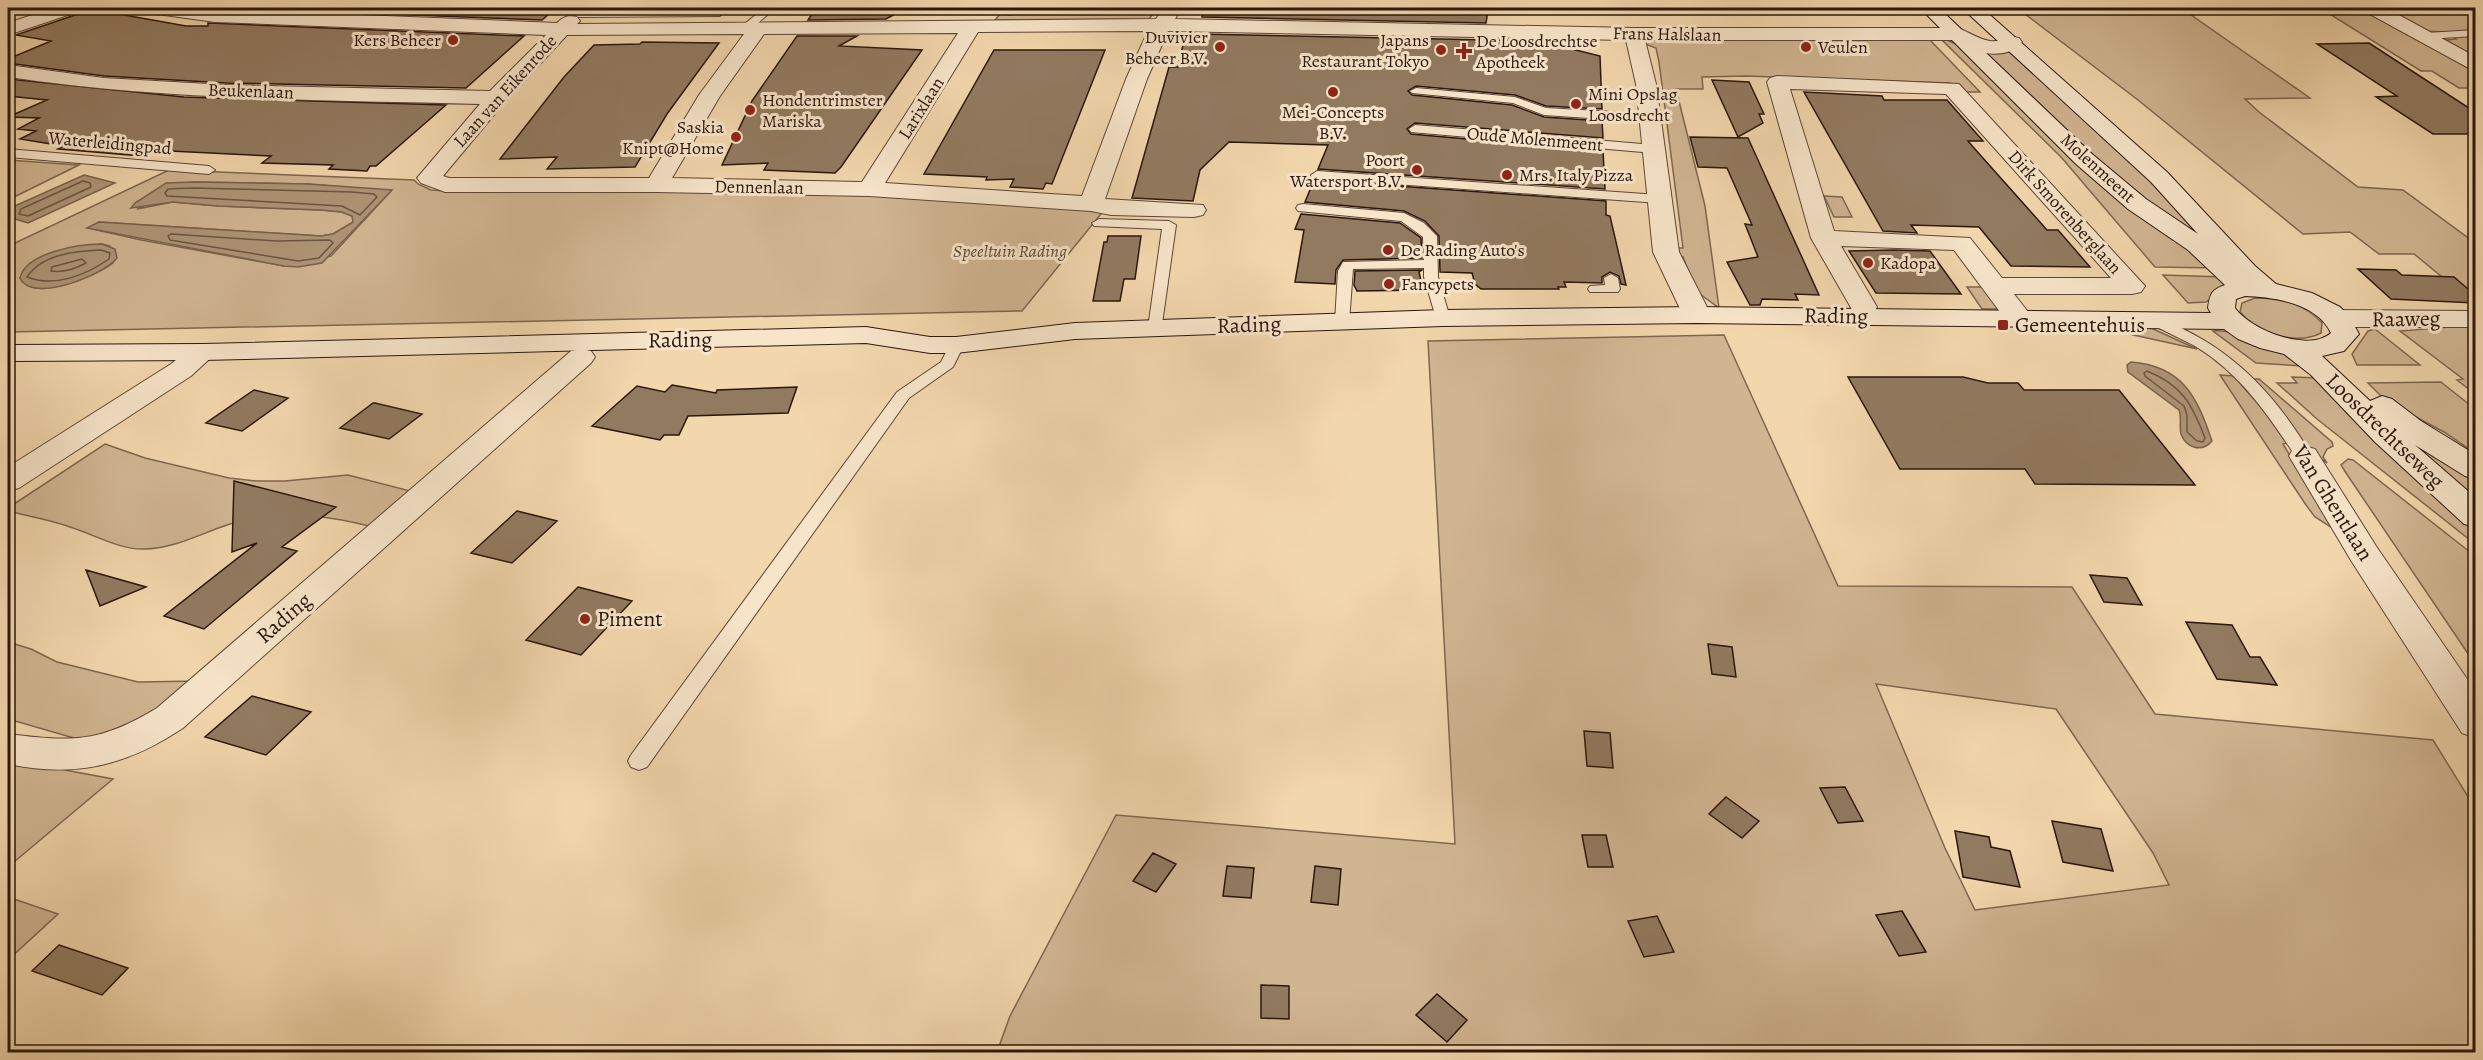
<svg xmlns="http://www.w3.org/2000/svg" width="2483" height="1060" viewBox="0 0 2483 1060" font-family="Alegreya,serif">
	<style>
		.green { fill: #d0b591; stroke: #7e6650; stroke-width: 1.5; fill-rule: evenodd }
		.water { fill: #ae9576; stroke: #7a624c; stroke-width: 1.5 }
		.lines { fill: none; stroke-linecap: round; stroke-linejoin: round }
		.shore { stroke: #6c5642; stroke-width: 1.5 }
		.building { fill: #927a60; stroke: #2b160e; stroke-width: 1.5 }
		.lane-casing { stroke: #5d4636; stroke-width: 2 }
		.street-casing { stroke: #5d4636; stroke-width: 2 }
		.secondary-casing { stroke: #2b160e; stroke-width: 2 }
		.lane { fill: #f7e4c9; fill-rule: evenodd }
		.street { fill: #f7e4c9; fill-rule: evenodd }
		.secondary { fill: #f7e4c9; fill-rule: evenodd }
		.poi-dot { fill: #8f2418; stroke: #f7e4c9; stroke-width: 2 }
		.labels { text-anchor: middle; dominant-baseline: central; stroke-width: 6; stroke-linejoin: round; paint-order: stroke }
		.far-street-label { font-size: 18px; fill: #2b160e; stroke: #f7e4c9 }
		.far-poi-label { font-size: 18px; fill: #2b160e; stroke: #f7e4c9; text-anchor: start }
		.far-park-label { font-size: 18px; font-style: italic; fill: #5d4635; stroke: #f7e4c9 }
		.street-label { font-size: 22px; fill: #2b160e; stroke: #f7e4c9 }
		.poi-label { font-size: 22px; fill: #2b160e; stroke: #f7e4c9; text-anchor: start }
	</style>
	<rect width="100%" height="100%" fill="#f2d6ac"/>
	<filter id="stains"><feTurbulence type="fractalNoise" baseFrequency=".00333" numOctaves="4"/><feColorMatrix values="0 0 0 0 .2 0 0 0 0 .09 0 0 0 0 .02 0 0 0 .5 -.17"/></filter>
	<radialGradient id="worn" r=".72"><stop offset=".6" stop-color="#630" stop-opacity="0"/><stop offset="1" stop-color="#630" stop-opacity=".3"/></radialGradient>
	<path class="green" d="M1017,8H1157L1149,19L995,20L1000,14L1011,15Z
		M2017,8H2181L2310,98L2245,99L2259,112L2358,187L2403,190L2475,243V304L2414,254H2379L2350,232L2303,234L2138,100Z
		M2320,8H2369L2475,72V88H2459L2432,71H2421Z
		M2380,8H2475V58L2446,40L2456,39L2443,32L2422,31Z
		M1928,38L1980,92H1963L1962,88L1950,83L1747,76L1702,77L1703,89H1676L1705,206L1719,308L1700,294L1684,276L1688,270L1683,257L1674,255L1673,248H1683L1659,62L1656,48L1645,44L1649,40Z
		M1945,39L1962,47L2217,268L2155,267L2061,157L1942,40Z
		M1977,48H2012L2128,155L2235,269L2121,183Z
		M8,160L79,165L8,200Z
		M169,170L414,180L418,184L431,190L448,191L515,190L872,194L1105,209L1022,311L8,332V244L11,245ZM193,182L308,184L391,191L331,256L284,266L141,240L88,228L99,222L321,236L333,234L354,222L352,216L342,212L321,210L218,206L173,202L137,209ZM102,244L110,246L113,263C97,276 32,303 20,278C45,248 65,250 102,244Z
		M1824,196L1842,197L1852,217H1834Z
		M2163,275L2224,277L2225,288L2206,302L2188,303Z
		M1967,287H1984L2000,309H1982Z
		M2255,298C2279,298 2306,304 2322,323L2321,333C2296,346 2257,333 2240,312L2242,303Z
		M2097,324L2151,328L2197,349L2102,328Z
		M2475,325V394L2457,380L2463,379L2400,331Z
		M2375,329L2420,365H2357L2352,354L2368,331Z
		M2213,331C2240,329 2281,350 2303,366L2256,363Z
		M1724,335L1838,586L2072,587L2155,714L2433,740L2475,808V1052H997L1010,1016L1116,815L1455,844L1428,341ZM1876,684L2056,709L2153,853L2169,885L1975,910L1945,848Z
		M2220,375L2234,376L2266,413L2287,443L2283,444L2334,529L2315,517L2306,505Z
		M2292,377L2320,378L2475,521V544L2317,419L2277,383H2297Z
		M2254,379H2259L2332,442L2333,446L2327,449L2323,457L2327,463C2303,449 2273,402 2254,379Z
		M2441,382L2475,409V453L2444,432L2386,401L2368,383Z
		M2390,422L2475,477V500Z
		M105,444L145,458L229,478L257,481H285L348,475L418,493L376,528C328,515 275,508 227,525C200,534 173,549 144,549C120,550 93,534 70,527C50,520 28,516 8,511V508Z
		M2348,459L2353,460L2475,556V664L2346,473L2341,465Z
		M8,642L31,649L57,662L138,682L198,681L158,715L98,745L8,719Z
		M8,752L65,770L113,779L8,867Z
		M8,897L58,914L8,960Z"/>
	<path class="water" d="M84,175L115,183L28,223L8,217V209Z
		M193,182L308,184L392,190L322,263L298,267L284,266L87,228L99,222L321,236L333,234L353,222L352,216L342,212L321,210L218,206L173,202L131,208L135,203L166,183Z
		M102,244L115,249L117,258C104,275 32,304 20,278C26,252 80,244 102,244Z
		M2131,362C2183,366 2197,397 2212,441C2202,453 2186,448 2181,434C2179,426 2182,418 2179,410L2128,372L2127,365Z"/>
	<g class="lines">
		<path class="shore" d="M83,181L90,183L91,187L28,216L19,214L21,209Z
			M193,188L352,192L374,194L377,197L360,215L342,206L167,196L165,193L168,189Z
			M171,234L276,241L330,240L333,243L319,258L298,261L170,240L168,236Z
			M101,250L110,253L109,259C86,275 54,288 27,277C42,254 76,251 101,250Z
			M82,259L86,263C75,269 64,273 51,271L52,267Z
			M2147,371C2182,385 2192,404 2205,438L2203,442L2197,441L2187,432V415L2184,406L2145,376L2144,373Z"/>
	</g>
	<path class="building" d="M85,8L186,26H208V23L524,36L466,88L226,83L104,76L8,63V59L51,41L16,35L78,14Z
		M229,8H556L542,20Z
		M816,8H906L886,19L808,20Z
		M1208,8L1312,9V8H1374L1488,10L1486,23L1202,17L1203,11H1207Z
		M1199,34L1540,41L1600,56L1602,109L1546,106L1515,95L1416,86L1408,91L1412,95L1512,105L1544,117L1602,121L1603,138L1415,123L1407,129L1411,134L1603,151L1605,189L1318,169L1328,145L1229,142L1200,170L1193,201L1132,198L1169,67H1178L1185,36L1199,37Z
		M797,36H857L839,46L922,50L841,167L835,173L764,170L768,163L722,165L752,101Z
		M642,42L719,43L667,114L635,167L547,169L557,157L500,159L564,77L594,45L640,44Z
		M2369,43L2475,112V134H2433L2376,97L2397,96L2317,44Z
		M994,50H1105L1052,184L1046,183L1043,189L1010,187L1014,179L986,180L987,177L924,174Z
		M8,79L184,97L446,105L376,166H370L367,171L329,169L333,165L262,163L271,156L150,150L141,156L58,149L63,146L20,139L36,131L18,129L39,118L8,117L47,100L8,96Z
		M1712,80L1749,82L1764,114H1759L1763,123L1738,137Z
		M1804,92L1882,96L1884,100H1947L1983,141H1968L1974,148L2047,230H2058L2090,267L2011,266L1979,227L1911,225L1917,233L1883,231Z
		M1690,137L1748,138L1819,295L1795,294L1798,300L1762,299L1760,305H1750L1727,262L1758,257L1745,224L1752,225L1727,168L1698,167Z
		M1314,180L1606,201V215L1610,216L1626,285L1621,284L1619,276L1610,272L1602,277V283L1564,282L1566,287H1558L1559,289H1481L1475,284L1472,273L1440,272L1439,236L1425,221L1404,211L1305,202Z
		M1301,214L1400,223L1421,238L1422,258L1343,260L1336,270L1335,284L1295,282L1304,230L1295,229Z
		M1108,236H1141L1135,279H1124L1120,301H1093L1104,242H1107Z
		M1894,250L1930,251L1961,294L1876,293L1849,251Z
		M2358,269L2396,270L2402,275L2454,277L2475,295V303L2391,299Z
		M1422,270L1419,272L1423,290L1357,291L1354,285L1355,271Z
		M1848,377H1963L1988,383H2018L2024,390H2119L2195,485L2035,484L2025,469H1900Z
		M672,385L716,393L717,390L797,387L788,413L688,416L679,435H664L660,440L592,426L637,386L665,392Z
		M254,390L288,398L242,431L206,423Z
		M373,403H375L422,414L389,439L340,428Z
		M234,481L336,507L282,547L297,551L204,629L164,616L257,543L232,552Z
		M517,511L557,521L512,563L471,553Z
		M86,570L146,587L100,606Z
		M2090,575L2127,578L2142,605L2104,602Z
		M578,587L632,601L581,655L526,640Z
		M2186,622L2232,625L2250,657H2260L2277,685L2217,679Z
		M1708,644L1732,647L1736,677L1712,674Z
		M252,696L311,712L266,755L205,737Z
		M1584,731L1610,733L1613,768L1587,766Z
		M1845,787L1863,821L1838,823L1820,788Z
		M1726,797L1759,821L1742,838L1709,814Z
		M2052,821L2101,829L2113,871L2063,862Z
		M1955,831L1989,837L1991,847L2010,851L2020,887L1963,877Z
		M1582,835H1606L1613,867H1588Z
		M1153,853L1176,864L1156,892L1133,881Z
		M1227,866L1254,868L1251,898L1223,896Z
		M1315,866L1341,869L1338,905L1311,902Z
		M1902,911L1926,952L1899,956L1876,915Z
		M1657,916L1674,952L1644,957L1628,921Z
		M59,945L128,968L102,995L32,971Z
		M1261,985L1289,986V1019L1261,1018Z
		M1437,994L1467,1020L1447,1042L1416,1015Z"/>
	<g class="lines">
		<g class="lane-casing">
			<path id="lane" d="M764,8H775L749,31H741V27Z
				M716,11L720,12V16L578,17L573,14L578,11Z
				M2476,30V36L2426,39L2421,36L2426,33Z
				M1416,88L1515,97L1546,108L1650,114L1656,118L1650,122L1544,115L1513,103L1412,93L1410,91Z
				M1415,125L1654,145L1660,149L1654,153L1411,132L1409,129Z
				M8,149L209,166L215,170L209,174L8,157Z
				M1317,171L1659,195L1666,199L1659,203L1312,178L1311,175Z
				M1303,204L1404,213L1424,223L1437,236L1438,277L1450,318L1448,321H1438L1436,318L1424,277V268L1353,269L1349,322L1347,325H1337L1335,322L1338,271L1343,262L1424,260L1423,237L1401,221L1298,211L1296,208L1298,205Z
				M1099,219L1169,221L1176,225L1161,331H1151L1148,328L1162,229L1094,226L1092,223Z
				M1611,274L1618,278L1620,289L1618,292H1590L1588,289L1590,286L1605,285L1604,278Z
				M2154,316C2164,318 2174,324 2183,329C2241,357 2280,402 2312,456L2310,460H2298C2269,416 2241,374 2195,346C2180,338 2164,331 2149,323L2147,320Z
				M956,340L964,345L953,367L909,398L647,767L639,770L631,767L628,761L631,755L897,392L941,362L951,342Z"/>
		</g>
		<g class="street-casing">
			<path id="street" d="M53,8H79L77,12L8,35V23Z
				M148,8H186L557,23C563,17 567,15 577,17L580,21L577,24L1156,19L1163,8H1181L1175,19L1634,28H1957C1968,31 1977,39 1990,41C2001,43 2008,35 2019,38L2022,42C2008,62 1968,53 1952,40H1645L1656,84L1679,252L1711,315L1707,321L1697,323L1687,321L1683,315L1653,252L1636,84L1626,40L1168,31L1147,79L1105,199L1203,205L1206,210L1203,215L1194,217L1111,215L1091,211L869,196L656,192H445L421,183L417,178L480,104C322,100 164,100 8,77V65L104,78L226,85L490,91L546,35L215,22L157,14L150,12ZM1148,31L1126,79L1082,196L885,183L978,32ZM958,33L862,182L672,178L720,96L764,34ZM744,34L699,95L649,178H449L443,176L504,103L567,35Z
				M2364,8H2386L2476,57V72L2366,12Z
				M1777,76L1959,84L2145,286L2141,292L2132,294H2014L2033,318L2029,324L2019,326L2009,324L1954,250L1841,246L1877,307L1874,313L1864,315L1854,313L1811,238L1767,82L1770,78ZM1790,89L1946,94L2111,278H2002L1970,238L1834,231Z
				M2336,310L2476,311V327H2354L2326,324L2322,318L2326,312Z
				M203,344L213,346L217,352L191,376L19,488L8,491V467L171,364L193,346Z
				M581,349L591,351L595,357L591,363L183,728C126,766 75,778 8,764V734C73,742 99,743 157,708L571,351Z
				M2304,446L2315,449L2376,546L2476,692V738L2462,733L2352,562L2289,456L2293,449Z"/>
		</g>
		<g class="secondary-casing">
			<path id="secondary" d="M1920,8H1939L2092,154L2146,199L2198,234L2151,182L1962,8H1982L2167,172L2255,266L2276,284L2312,293L2340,307L2349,316L2359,334L2344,351L2322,356L2370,401L2382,396L2392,399L2421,421L2476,455V479L2465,476L2415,445L2476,498V527L2464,524L2375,442L2311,375L2284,354L2260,348L2238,339L2224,329L1697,323L1443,326L1075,339L956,353H930L866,343L203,360L8,361V345L203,344L866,327L930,337H956L1075,323L1443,310L1697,307L2211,313L2208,308C2210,294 2211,290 2225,285L2188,250L2128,209L2076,164ZM2245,296C2274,297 2317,303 2331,333C2308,353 2251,330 2235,308L2236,299Z"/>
		</g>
		<use href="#lane" class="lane"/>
		<use href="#street" class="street"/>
		<use href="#secondary" class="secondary"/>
	</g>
	<g class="poi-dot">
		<circle cx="453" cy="40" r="6"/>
		<circle cx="1220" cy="47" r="6"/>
		<circle cx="1806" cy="47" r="6"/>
		<circle cx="1441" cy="50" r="6"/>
		<path d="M1461 42h6v6h6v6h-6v6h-6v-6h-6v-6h6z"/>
		<circle cx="1333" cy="92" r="6"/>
		<circle cx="1576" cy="104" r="6"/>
		<circle cx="750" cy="110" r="6"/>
		<circle cx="736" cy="137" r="6"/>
		<circle cx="1417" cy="170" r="6"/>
		<circle cx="1507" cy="175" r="6"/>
		<circle cx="1388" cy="250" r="6"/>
		<circle cx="1868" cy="263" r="6"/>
		<circle cx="1389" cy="284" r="6"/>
		<rect x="1997" y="319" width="12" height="12" rx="3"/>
		<circle cx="585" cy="619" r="6"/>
	</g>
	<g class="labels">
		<g class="far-street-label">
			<text transform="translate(1667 34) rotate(1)">Frans Halslaan</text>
			<text transform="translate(251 91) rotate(2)">Beukenlaan</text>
			<text transform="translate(505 91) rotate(-48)">Laan van Eikenrode</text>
			<text transform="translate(921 108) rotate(-58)">Larixlaan</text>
			<text transform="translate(1535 139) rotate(5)">Oude Molenmeent</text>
			<text transform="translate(110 143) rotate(5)">Waterleidingpad</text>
			<text transform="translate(2098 168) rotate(42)">Molenmeent</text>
			<text transform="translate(759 187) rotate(1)">Dennenlaan</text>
			<text transform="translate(2065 212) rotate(48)">Dirk Smorenberglaan</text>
		</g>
		<g class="far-poi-label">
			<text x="1208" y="37" text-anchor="end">Duvivier<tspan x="1208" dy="21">Beheer B.V.</tspan></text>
			<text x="441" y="40" text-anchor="end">Kers Beheer</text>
			<text x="1429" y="40" text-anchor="end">Japans<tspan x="1429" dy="21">Restaurant Tokyo</tspan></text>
			<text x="1476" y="41">De Loosdrechtse<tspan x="1476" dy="21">Apotheek</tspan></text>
			<text x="1818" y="47">Veulen</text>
			<text x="1588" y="94">Mini Opslag<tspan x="1588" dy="21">Loosdrecht</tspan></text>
			<text x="762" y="100">Hondentrimster<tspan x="762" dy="21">Mariska</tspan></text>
			<text x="1333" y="112" text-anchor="middle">Mei-Concepts<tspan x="1333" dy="21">B.V.</tspan></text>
			<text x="724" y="127" text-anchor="end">Saskia<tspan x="724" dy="21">Knipt@Home</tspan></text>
			<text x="1405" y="160" text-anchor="end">Poort<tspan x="1405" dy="21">Watersport B.V.</tspan></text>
			<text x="1519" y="175">Mrs. Italy Pizza</text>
			<text x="1400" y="250">De Rading Auto's</text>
			<text x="1880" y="263">Kadopa</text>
			<text x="1401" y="284">Fancypets</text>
		</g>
		<g class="far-park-label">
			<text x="1010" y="251">Speeltuin Rading</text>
		</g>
		<g class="street-label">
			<text transform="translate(1836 316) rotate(1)">Rading</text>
			<text transform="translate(2406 319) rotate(-1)">Raaweg</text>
			<text transform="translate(1249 325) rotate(-2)">Rading</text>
			<text transform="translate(680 340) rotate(-1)">Rading</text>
			<text transform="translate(2385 431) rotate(44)">Loosdrechtseweg</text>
			<text transform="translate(2333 503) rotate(58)">Van Ghentlaan</text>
			<text transform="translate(284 618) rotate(-41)">Rading</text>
		</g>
		<g class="poi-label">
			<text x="2015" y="325">Gemeentehuis</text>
			<text x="597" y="619">Piment</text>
		</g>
	</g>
	<rect width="2483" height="1060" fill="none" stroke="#f2d6ac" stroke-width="30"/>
	<rect x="9" y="9" width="2465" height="1042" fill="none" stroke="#2b160e" stroke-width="3"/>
	<rect x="15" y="15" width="2453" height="1030" fill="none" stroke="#2b160e" stroke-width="1.5"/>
	<rect width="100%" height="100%" filter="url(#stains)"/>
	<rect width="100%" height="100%" fill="url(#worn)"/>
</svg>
